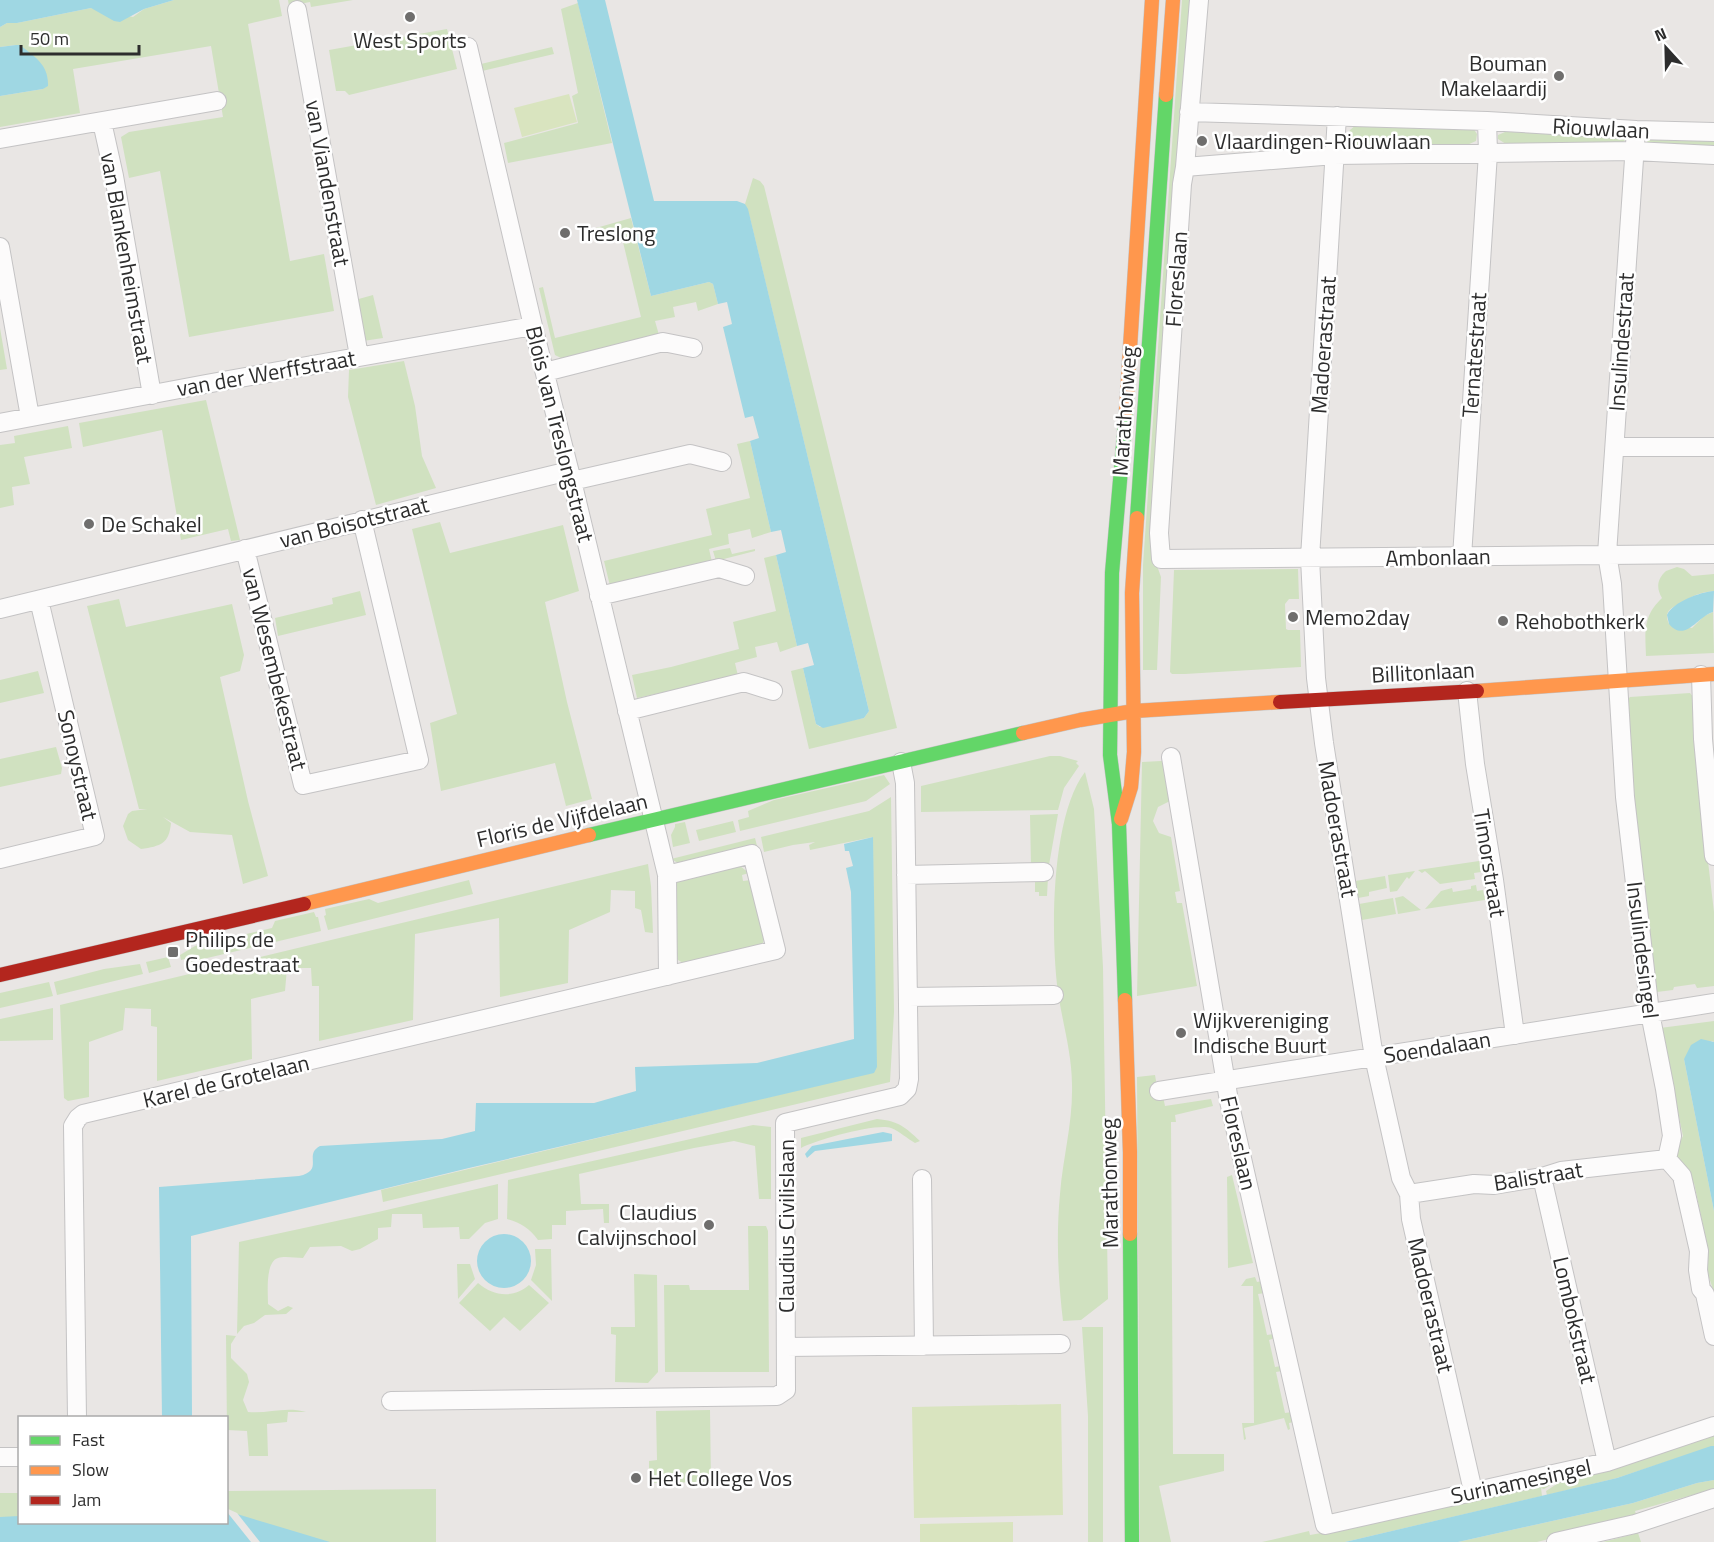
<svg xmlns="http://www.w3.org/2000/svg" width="1714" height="1542" viewBox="0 0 1714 1542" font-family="'Titillium Web',sans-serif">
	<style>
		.green { fill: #d0e1c0 }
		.pitch { fill: #d9e4bf }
		.water { fill: #9fd7e3 }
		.pier { fill: #e9e6e4 }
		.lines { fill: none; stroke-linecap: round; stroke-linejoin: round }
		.street-casing { stroke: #c4c3c4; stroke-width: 20 }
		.fast-casing { stroke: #c4c3c4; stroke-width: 15 }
		.slow-casing { stroke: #c4c3c4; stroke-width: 15 }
		.jam-casing { stroke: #c4c3c4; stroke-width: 15 }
		.street { stroke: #fcfbfb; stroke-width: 18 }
		.fast { stroke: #63d668; stroke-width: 14 }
		.slow { stroke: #ff974d; stroke-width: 14 }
		.jam { stroke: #b3261e; stroke-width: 14 }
		.poi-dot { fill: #6f6e6d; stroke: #fff; stroke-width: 2 }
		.labels { text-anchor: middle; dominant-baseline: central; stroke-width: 5; stroke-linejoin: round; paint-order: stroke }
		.poi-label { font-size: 22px; fill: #2d2d2d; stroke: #fff; text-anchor: start }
		.street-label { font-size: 22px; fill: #2d2d2d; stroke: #fff }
	</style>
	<rect width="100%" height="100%" fill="#e9e6e4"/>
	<path class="green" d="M174,0H279L282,16L248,24L290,261L324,254L334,311L189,337L160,171L129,178L121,137L129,132L223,117L211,46L73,69L80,113L0,127V96L43,89L48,83L16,45L0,47V27L7,23H17L91,8L133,17L144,9Z
		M288,0H353L311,7L310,2L289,6Z
		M1182,0H1192L1156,563L1161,577L1157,670H1143V565Z
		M578,3L612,143L508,163L504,143L578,123L572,96L578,93L561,9Z
		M447,29L457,69L349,95L345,91H336L329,50Z
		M552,47L554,54L482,71L481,64Z
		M1356,125L1473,128L1477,134L1476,141L1467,145L1357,148C1349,143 1346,139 1350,130Z
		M1505,132L1622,134L1626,139L1622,143L1506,144L1498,139V135Z
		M1714,137V146L1648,143L1646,138Z
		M753,178L760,181L764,186L897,728L809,749L791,671L803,668L816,724L820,727L864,718L869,711L750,218L745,204Z
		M631,218L651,296L709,282L713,284L718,304L698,311L696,302L673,307L675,317L655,321L659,335L561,358L555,355L539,288L543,287L555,338L641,317L622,238L600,243L596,228Z
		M373,295L383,338L363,341L355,300Z
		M0,328L7,369L0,370Z
		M404,361L415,406L422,456L436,488L376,505L348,397L349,370Z
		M206,400L240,540L231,541L228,529L181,540L162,430L83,447L79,423Z
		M68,426L72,448L24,457L30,484L12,487L14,505L0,508V445L15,443L14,436Z
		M750,441L771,532L752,538L750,529L728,534L729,544L709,549L712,562L610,586L604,561L712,535L706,509L750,498L737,444Z
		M440,522L450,553L563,525L579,591L545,602L567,702L592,799L566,806L555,763L441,791L430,723L457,714L412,529Z
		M730,548L732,554L755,549V551L716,561L713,551Z
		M776,555L797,646L780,652L777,642L755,647L757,657L735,663L738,676L637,698L632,675L671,667L739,649L733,622L776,611L764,558Z
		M1677,567L1684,569L1692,576L1714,574V591C1703,592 1696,594 1686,600C1676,607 1662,608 1669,624L1692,628L1704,616L1713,612L1714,653L1646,656C1645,631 1643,616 1662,598C1656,588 1657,579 1666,571Z
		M1298,569L1299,599H1289L1285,604L1286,629L1288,630H1300L1301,667L1185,674H1172L1170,672L1174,570Z
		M360,591L366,615L278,636L275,618L333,604L332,598Z
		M119,599L126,627L232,604L244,655L240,671L220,677L248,801L268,876L243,884L232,835L190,832L163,817L171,823C169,844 161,846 141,849L128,840L123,826L128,814L132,811L147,809H139L87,606Z
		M38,671L44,693L0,703V680Z
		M1690,693L1694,698L1700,794L1714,912V986L1697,988L1695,984L1674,987L1673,990L1657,992C1641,895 1632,799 1626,701L1630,697Z
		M56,747L62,768L61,774L0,787V759Z
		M1050,756H1060L1078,761L1076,763L1079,766L1064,788L1058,810L921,812V786Z
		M1161,761H1163L1170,801L1158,807L1153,821L1159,833L1171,837L1180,891L1175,892L1177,903H1182L1197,986L1137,996L1142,762Z
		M1085,772L1094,809L1103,967L1108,1299L1081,1320L1063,1321C1058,1279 1056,1236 1060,1194C1063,1157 1073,1122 1072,1085C1072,1056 1064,1028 1059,999C1050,943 1050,817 1085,772Z
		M884,775L890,784L866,801L740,831L738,820L749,817L748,811L774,800Z
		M891,797L894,1012L890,1082L383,1202L381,1190L874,1072L873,837L810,850L809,845L815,842L793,845L764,852L761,837L869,811Z
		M1058,814L1049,865L1031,866L1030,815Z
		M733,821L736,832L699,841L696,830Z
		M685,822L690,843L673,847L671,835L675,827V824Z
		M755,838L757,846L753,847L678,863L671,859Z
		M1479,861L1481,872L1474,873L1475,879L1440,884L1425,871L1422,873L1418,870Z
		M648,864L651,886L653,933L645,932L641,910L635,908V891L611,890L610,912L569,930L568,983L500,997L499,918L415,934L413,1020L319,1041V986H312L311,968H287L285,991L251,999L252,1059L157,1081V1027L151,1026V1009L125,1008L123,1030L89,1042V1097L68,1101L64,1098L60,1005Z
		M740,866L749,873L742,875L743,881L751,880L764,936L763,944L685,964L678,960L677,955L675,886L677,882Z
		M1415,871L1409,879L1407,877L1397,891L1390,892L1388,875Z
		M1385,876L1387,888L1369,892V896L1358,898L1355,881Z
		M1035,877H1048L1047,896H1039V892H1035Z
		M469,880L473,894L328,930L324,916L326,915L325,909L369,899L378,903Z
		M1476,885L1477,891L1483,890L1485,900L1425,909L1441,891L1452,888L1453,892L1471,889V886Z
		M1403,896L1421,910L1398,914L1395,898Z
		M1393,898L1396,914L1362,920L1359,904Z
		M314,912L316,917H318L321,931L186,963L185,959L181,960L180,955L195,946L272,928L275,921Z
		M168,957L171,967L149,973L146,962Z
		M140,964L143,974L57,995L54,982L104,969Z
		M49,982L53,996L0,1008V993Z
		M53,1008V1040L0,1041V1019Z
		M1714,1021V1042L1712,1041L1684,1059L1714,1211V1292L1705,1266L1704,1236L1705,1235L1694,1183H1692L1676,1161L1674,1152L1683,1136L1660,1028Z
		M1155,1075L1158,1092H1162L1165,1106L1211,1099L1213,1106L1175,1115L1176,1122H1171L1173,1454H1224V1471L1159,1486L1171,1542H1140L1137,1077Z
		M877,1119C899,1121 905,1127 920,1141L915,1143C908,1139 899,1131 891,1128C876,1123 816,1140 801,1148V1138Z
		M753,1125L771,1127V1199H759L755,1146L734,1141L694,1148L579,1174L581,1204H609V1223H604L603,1209L566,1211V1225H552V1239L538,1240C529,1228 521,1223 507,1219L508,1180Z
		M1232,1175L1253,1263L1228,1268L1227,1177Z
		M498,1184V1219L485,1223L469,1239H460L459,1227L423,1228L422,1214H392L391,1227L378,1228V1239L360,1249L352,1251L341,1246L310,1247L303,1258C295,1258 285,1256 278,1258C265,1262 268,1293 268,1304L278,1311L288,1306L293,1308L286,1314L265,1315L254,1323L244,1326L237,1334L239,1242L378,1212Z
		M748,1226H766L768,1231L769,1372H665L664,1285H689L690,1290H749Z
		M535,1249H551L552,1301L531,1280L536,1265Z
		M457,1264H470L475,1279L458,1299Z
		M634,1274L657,1275L658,1372L648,1383L615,1382L616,1335L611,1334V1327H635Z
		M1255,1277L1257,1282L1262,1281L1265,1293L1258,1294L1267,1335L1274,1334L1275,1338L1269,1340L1275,1367L1281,1366L1282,1371L1276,1372L1285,1413L1292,1412L1294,1422L1289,1423L1290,1429L1288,1430L1284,1418L1244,1428L1246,1439L1244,1440L1242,1423H1254L1253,1286H1241L1246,1279Z
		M478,1283C493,1296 513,1299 529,1285L549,1303L520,1331L504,1317L490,1331L459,1303Z
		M1082,1327H1103V1542H1088V1416Z
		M226,1335L236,1336L231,1344V1358L247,1374L249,1382L243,1400L248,1412C268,1414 285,1406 306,1412H288L287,1422L267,1424L268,1456H249L247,1431L227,1430Z
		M710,1410L711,1482L649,1483V1461L657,1460L656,1411Z
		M1714,1434V1446L1617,1478L1547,1495L1546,1491L1560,1482L1559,1480L1629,1464Z
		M1714,1480V1489L1635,1511L1637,1517L1537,1542H1458L1633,1503L1697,1483Z
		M1554,1483L1544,1489L1541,1488L1542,1496L1345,1542H1262L1309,1531L1310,1535L1327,1532Z
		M436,1489V1542H0V1493H19L20,1522H226L227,1491Z
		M1638,1533L1641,1542H1603Z"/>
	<path class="pitch" d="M569,94L577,122L522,137L514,108Z
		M1061,1404L1063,1515L914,1518L912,1407Z
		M1013,1522V1542H920V1524Z"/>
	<path class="water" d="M0,0H174L144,9L120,22L114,21L91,8L17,23H7L0,27Z
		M577,0H605L654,201H737L745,204L748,209L869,711L864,718L823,728L816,724L803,668L814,665L808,643L797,646L776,555L786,552L781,530L771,532L750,441L759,438L753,416L745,418L723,327L732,324L727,302L718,304L713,284L709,282L651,296Z
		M16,45H20C35,57 49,65 48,86L43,89L0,96V47Z
		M1714,591L1713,612C1697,617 1685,643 1669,624L1667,615C1673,602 1700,592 1714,591Z
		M873,837L877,1067L874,1073L469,1168L191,1236L192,1417H162L159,1187L299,1176C325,1170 303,1155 320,1146L442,1139L475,1131L476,1103H594L636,1091L635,1067L757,1063L854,1039L851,892L846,868L853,866L849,851H845L844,844Z
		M1701,1039L1714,1042V1211L1684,1059L1691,1045Z
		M883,1132L892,1134V1141L815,1151L807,1158L805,1154L812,1146Z
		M477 1261a27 27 0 1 1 54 0a27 27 0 1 1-54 0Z
		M1711,1446H1714V1480L1697,1483L1633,1503L1458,1542H1345L1617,1478Z
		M227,1511L330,1542H0V1517L19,1516L20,1522H226Z"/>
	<path class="pier" d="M226,1508L237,1513L260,1542H251L227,1512Z"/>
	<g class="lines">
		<g class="street-casing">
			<path id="street" d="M1199,0L1185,167L1182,184L1159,533L1161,559L1714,554
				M297,10L359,356
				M468,47L533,326L572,481L667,875L668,976
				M1189,112L1487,121L1636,130L1714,132
				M1337,116L1310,558L1316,678L1324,743L1374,1057L1401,1178L1409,1194L1411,1219L1473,1491
				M102,122L114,176L152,395
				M1636,130L1607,554L1612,584L1625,797L1650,1013L1665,1089L1672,1136L1667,1159L1682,1176L1699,1251L1698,1270L1701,1289L1705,1294L1714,1336
				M0,139L217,101
				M1185,167L1335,155L1634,151L1714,155
				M0,247L30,417
				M545,372L663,342L693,348
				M0,423L206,384L533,326
				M1615,447H1714
				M572,481L690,454L722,462
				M245,549L303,785L419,760L362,520
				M1462,557L1488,153L1487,121
				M599,596L719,568L745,576
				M0,609L569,471
				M1701,675L1703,739L1714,856
				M1467,691L1475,764L1494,880L1515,1035
				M627,711L744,682L773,691
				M1171,757L1229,1101L1325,1525L1607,1462L1714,1426
				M0,859L95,836L39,600
				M906,875L1044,872
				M908,997L1054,995
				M1159,1091L1714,1003
				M1542,1177L1607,1462
				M922,1179L924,1346
				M1409,1194L1474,1184L1494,1185L1542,1177L1561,1171L1667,1159
				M786,1347L1061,1344
				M391,1401L777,1396L786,1390L785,1123L900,1096L907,1089L909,1079L905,783L901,762
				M77,1418L73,1126L78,1118L83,1114L776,950L752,854L667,875
				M0,1457H20
				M1556,1542L1635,1524L1714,1498"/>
		</g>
		<g class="fast-casing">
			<path id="fast" d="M1137,518L1166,95
				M589,835L1023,733
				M1125,1000L1119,824L1110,755L1112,573L1126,411
				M1130,1234L1132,1542"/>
		</g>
		<g class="slow-casing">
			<path id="slow" d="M1166,95L1173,0
				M1126,411L1152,0
				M1477,691L1714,674
				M1023,733L1080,720L1134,711L1280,702
				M1121,819L1131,787L1134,752L1132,593L1137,518
				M304,904L589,835
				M1125,1000L1130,1152V1234"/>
		</g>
		<g class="jam-casing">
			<path id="jam" d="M1280,702L1477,691
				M0,975L304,904"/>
		</g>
		<use href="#street" class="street"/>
		<use href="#fast" class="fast"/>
		<use href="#slow" class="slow"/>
		<use href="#jam" class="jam"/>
	</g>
	<g class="poi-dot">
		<circle cx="410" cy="17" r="6"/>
		<circle cx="1559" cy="76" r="6"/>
		<circle cx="1202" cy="141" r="6"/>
		<circle cx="565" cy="233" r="6"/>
		<circle cx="89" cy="524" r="6"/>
		<circle cx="1293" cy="617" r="6"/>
		<circle cx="1503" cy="621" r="6"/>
		<rect x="167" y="946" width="12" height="12" rx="3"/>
		<circle cx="1181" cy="1033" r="6"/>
		<circle cx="709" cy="1225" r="6"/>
		<circle cx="636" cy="1478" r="6"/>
	</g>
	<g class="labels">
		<g class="poi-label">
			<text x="410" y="40" text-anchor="middle">West Sports</text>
			<text x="1547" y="63" text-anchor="end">Bouman<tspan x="1547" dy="25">Makelaardij</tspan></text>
			<text x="1214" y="141">Vlaardingen-Riouwlaan</text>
			<text x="577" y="233">Treslong</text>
			<text x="101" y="524">De Schakel</text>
			<text x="1305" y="617">Memo2day</text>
			<text x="1515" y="621">Rehobothkerk</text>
			<text x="185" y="939">Philips de<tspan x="185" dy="25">Goedestraat</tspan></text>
			<text x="1193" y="1020">Wijkvereniging<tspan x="1193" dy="25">Indische Buurt</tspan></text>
			<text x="697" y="1212" text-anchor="end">Claudius<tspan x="697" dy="25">Calvijnschool</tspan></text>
			<text x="648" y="1478">Het College Vos</text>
		</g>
		<g class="street-label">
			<text transform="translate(1601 128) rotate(3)">Riouwlaan</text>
			<text transform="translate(328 183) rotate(80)">van Viandenstraat</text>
			<text transform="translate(127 258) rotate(80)">van Blankenheimstraat</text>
			<text transform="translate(1176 279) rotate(-86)">Floreslaan</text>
			<text transform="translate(1621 342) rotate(-86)">Insulindestraat</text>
			<text transform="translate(1323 345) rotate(-86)">Madoerastraat</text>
			<text transform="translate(1474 355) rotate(-86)">Ternatestraat</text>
			<text transform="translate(266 373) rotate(-10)">van der Werffstraat</text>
			<text transform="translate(1124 411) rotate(-86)">Marathonweg</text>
			<text transform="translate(560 434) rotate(76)">Blois van Treslongstraat</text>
			<text transform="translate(354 522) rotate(-14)">van Boisotstraat</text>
			<text transform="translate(1438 557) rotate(-1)">Ambonlaan</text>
			<text transform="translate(275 669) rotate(76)">van Wesembekestraat</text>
			<text transform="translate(1423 672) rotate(-3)">Billitonlaan</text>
			<text transform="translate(78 765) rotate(77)">Sonoystraat</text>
			<text transform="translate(562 820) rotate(-13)">Floris de Vijfdelaan</text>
			<text transform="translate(1338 829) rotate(80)">Madoerastraat</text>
			<text transform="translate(1490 863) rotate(81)">Timorstraat</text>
			<text transform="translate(1643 950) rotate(83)">Insulindesingel</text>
			<text transform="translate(1437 1047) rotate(-9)">Soendalaan</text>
			<text transform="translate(226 1081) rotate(-13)">Karel de Grotelaan</text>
			<text transform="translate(1239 1143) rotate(77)">Floreslaan</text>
			<text transform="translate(1538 1176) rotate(-9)">Balistraat</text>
			<text transform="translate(1109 1183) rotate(-91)">Marathonweg</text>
			<text transform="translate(786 1226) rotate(-90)">Claudius Civilislaan</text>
			<text transform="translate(1431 1305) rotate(77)">Madoerastraat</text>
			<text transform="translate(1575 1320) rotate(77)">Lombokstraat</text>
			<text transform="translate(1521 1481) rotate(-12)">Surinamesingel</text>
		</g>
	</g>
	<rect x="18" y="1416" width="210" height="108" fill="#ffffff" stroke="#ababab" stroke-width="1.5"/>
	<rect x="30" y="1436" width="30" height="9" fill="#63d668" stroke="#ababab" stroke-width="1.5"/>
	<text x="72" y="1446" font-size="18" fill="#2d2d2d">Fast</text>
	<rect x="30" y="1466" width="30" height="9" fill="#ff974d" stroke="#ababab" stroke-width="1.5"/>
	<text x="72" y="1476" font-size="18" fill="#2d2d2d">Slow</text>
	<rect x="30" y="1496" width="30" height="9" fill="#b3261e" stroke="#ababab" stroke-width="1.5"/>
	<text x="72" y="1506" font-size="18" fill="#2d2d2d">Jam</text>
	<g transform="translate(1666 48) rotate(338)" stroke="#ffffff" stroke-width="4.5" paint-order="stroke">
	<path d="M0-4.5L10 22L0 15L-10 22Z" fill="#2d2d2d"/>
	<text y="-9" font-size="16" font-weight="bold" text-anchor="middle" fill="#2d2d2d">N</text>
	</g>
	<path d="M21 45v9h118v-9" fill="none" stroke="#2d2d2d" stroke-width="3"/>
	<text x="30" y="45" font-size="18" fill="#2d2d2d" stroke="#ffffff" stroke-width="4.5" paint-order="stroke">50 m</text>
</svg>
